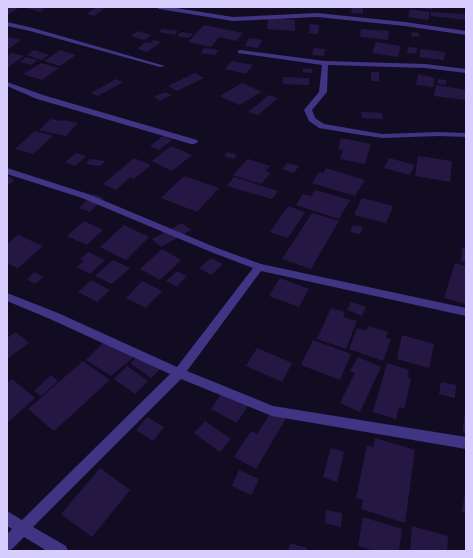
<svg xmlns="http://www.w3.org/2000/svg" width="473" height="558" viewBox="0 0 473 558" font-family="Raleway,sans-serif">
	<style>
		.building { fill: #251744 }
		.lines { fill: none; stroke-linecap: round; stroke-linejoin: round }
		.street { fill: #403484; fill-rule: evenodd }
	</style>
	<rect width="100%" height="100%" fill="#120c22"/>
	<path class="building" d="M10,7H20L7,15V9Z
		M30,7H36L45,9L40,12L27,8Z
		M97,7L104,9L94,16L86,14Z
		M352,7H363V14L351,13Z
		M415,7H433L432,10Z
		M410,9L430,12L428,20L408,17Z
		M431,12L466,14V20L431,16Z
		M268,18L295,20V31L267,29Z
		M310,24L319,25L318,34L309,33Z
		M204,25L243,33L236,41L219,37L211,47L188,42Z
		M162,29L178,31L175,35L159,32Z
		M361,29L389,31L388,40L360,37Z
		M138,31L152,35L144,40L131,36Z
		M181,32L193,34L189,38L177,36Z
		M412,32L419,33V37L411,36Z
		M7,37L17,39L21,40L7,50Z
		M249,38L262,40L258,48L245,46Z
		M154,40L161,42L147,52L137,49L146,42L150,43Z
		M376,42L401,46L398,57L372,53Z
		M408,47L417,48L416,54L407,53Z
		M204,48L218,50L215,55L201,53Z
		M314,48L325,49L324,56L312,55Z
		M421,49L445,52L444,60L419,57Z
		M34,50L49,55L42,60L27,55Z
		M60,50L76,55L60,66L44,61Z
		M12,53L24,56L7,68V56Z
		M26,57L37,60L31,65L20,62Z
		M232,61L253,65L246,74L225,69Z
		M41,63L59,68L42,80L23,74Z
		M303,68L312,69V73L303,72Z
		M371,72H379V81H371Z
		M195,73L204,78L177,91L168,86Z
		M418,74L435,78L433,87L416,85Z
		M283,77L309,78V85L283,84Z
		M116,79L123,82L98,96L91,93Z
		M438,79L446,80V85L437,83Z
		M242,83L262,92L239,105L220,96Z
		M436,85L466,90V100L434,96Z
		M165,92L171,95L160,101L154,97Z
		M269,95L278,98L258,115L248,112Z
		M361,112L382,113L383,119L362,118Z
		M51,119L62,121L64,120L78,123L66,136L39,130Z
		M35,131L53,136L33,154L15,149Z
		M163,136L172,140L159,150L150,146Z
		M341,138L371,144L365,164L340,159L343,150L338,149Z
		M171,146L192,155L172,171L152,161Z
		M227,152L237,155L234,159L224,156Z
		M76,153L86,156L75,166L65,162Z
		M418,156L452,161L450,182L415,176Z
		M134,158L151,165L134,179L130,177L116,190L103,184Z
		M389,158L415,165L410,175L384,168Z
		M90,159L105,161L101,166L86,164Z
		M248,159L270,166L266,171L271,173L261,184L233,175Z
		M287,163L299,166L294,173L282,169Z
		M326,168L365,180L355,196L312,183L319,172L323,173Z
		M7,176H8L15,181L7,185Z
		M184,176L219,188L197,212L161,198Z
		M234,177L278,191L272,199L227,186Z
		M315,190L350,200L339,219L296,205L303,194L311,196Z
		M93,194L104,198L90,212L79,208Z
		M362,198L393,206L386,223L354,215Z
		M288,206L305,212L288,238L270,232Z
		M312,213L339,221L311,269L282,259Z
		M84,221L103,230L87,245L67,236Z
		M182,223L191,230L161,247L152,239Z
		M124,225L149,237L126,260L100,247Z
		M353,225L363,227L360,234L350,232Z
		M18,235L43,246L18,268L7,263V244Z
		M462,248L466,249V262L461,261Z
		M162,249L181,260L160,280L140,269Z
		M88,252L105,260L90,274L77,267L84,260L80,259Z
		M211,258L223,264L211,275L199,268Z
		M113,260L130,268L112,284L95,276Z
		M455,263L466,266V304L444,298Z
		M177,271L187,276L177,287L166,281Z
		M35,272L43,277L35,284L27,279Z
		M280,278L309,289L299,307L269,296Z
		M91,280L110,290L97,302L78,292Z
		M142,281L162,291L146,308L126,298Z
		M351,302L366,307L362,316L347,310Z
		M331,308L345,312L343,317L357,321L346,349L317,339Z
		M368,326L388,332L386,338L391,339L383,361L349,349L357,328L366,331Z
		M16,332L29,343L7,359V338Z
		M402,335L434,344L429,368L397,359Z
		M108,338L136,355L111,376L86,360Z
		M313,340L351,354L340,380L301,365Z
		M257,348L292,363L282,382L246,366Z
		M142,352L163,366L151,378L130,363Z
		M358,357L381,367L360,412L340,403L355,373L350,371Z
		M83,361L110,380L54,431L28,409Z
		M387,363L409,370L407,377L411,379L404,409L399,407L396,419L373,412Z
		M127,366L148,381L135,394L114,379Z
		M51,375L58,381L41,396L34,391Z
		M12,379L35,398L7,423V383Z
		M441,382L456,385L455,398L439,394Z
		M225,388L251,400L237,423L211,409Z
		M274,408L288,415L256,469L234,457L251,431L257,434Z
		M465,409L466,410V433L463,432Z
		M147,417L164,427L153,441L136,430Z
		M205,421L231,439L220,452L194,433Z
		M375,438L415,450L405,523L361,509L363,500L356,498L367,445L373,447Z
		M331,448L344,452L337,482L323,477Z
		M100,468L130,490L92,537L61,514Z
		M239,470L259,479L251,495L232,486Z
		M465,492H466V514L462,512Z
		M326,510L342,513L341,527L325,523Z
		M363,517L402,529L399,551H375L358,546Z
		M412,526L448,536L447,551H410Z
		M290,543L307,548V551H288Z"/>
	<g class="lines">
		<path class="street" d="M156,7H170L233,17L317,13L405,22L466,31V35L405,26L317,17L233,21L159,9Z
			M7,22L33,28L165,66L160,67L30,31L7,26Z
			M240,50L325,61L425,64L466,69V73L425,68L328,65L327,92L312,110L315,118L324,124L382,134L439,132L466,133V137L439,136L382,138L355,134L319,128L309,121L304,110L319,92L322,65L238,53V51Z
			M7,82L43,95L197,140L198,142L194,144H191L37,99L7,86Z
			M7,168L88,194L217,248L261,264L466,308V316L261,271L187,371L273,406L466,437V449L272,416L181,379L33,527L66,546L68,551H47L24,537L12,549L7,551V534L12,529L7,526V511L22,520L170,374L50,319L7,301V293L58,313L177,367L253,268L211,252L82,198L7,174Z"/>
	</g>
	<rect width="473" height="558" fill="none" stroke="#d8cdff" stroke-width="16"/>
</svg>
